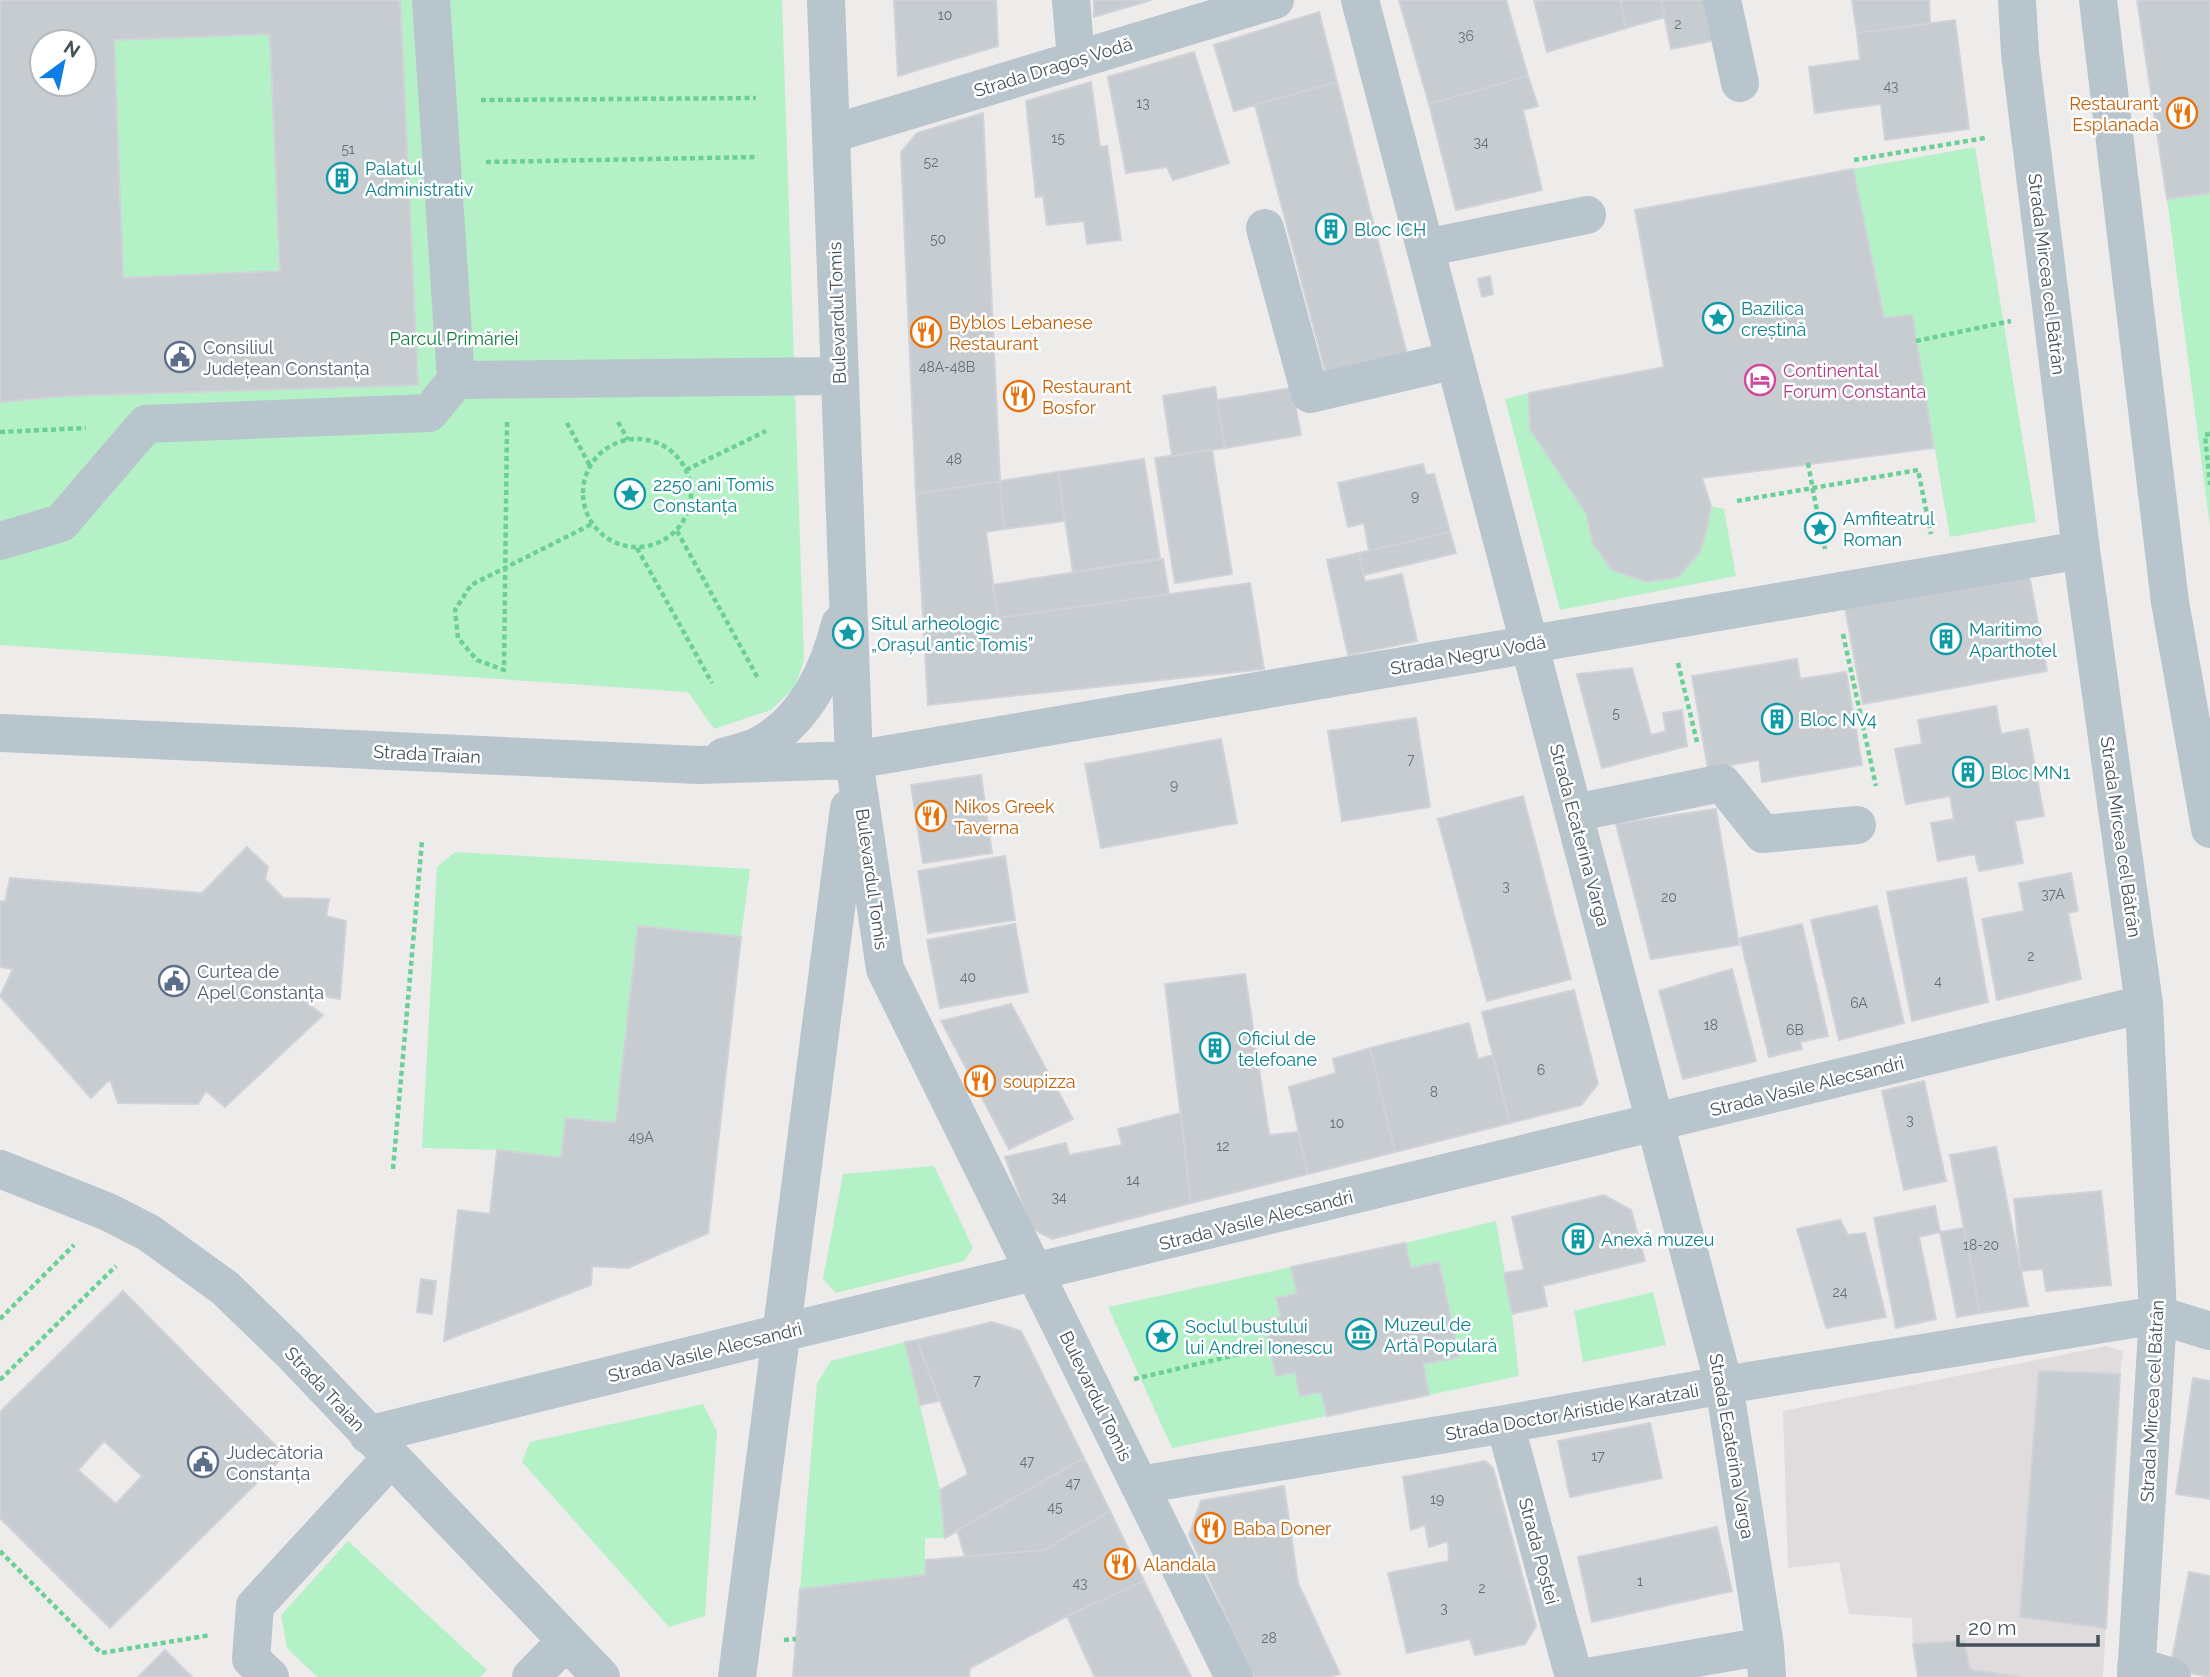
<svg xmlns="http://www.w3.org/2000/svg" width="2210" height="1677" viewBox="0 0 2210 1677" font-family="Raleway,sans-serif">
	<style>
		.education { fill: #e0dcdd }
		.green { fill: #b5f1c7; fill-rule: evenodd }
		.building { fill: #c7ccd1; stroke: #cfd2d8; stroke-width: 2; fill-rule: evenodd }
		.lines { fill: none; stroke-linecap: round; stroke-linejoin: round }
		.path { stroke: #6bd096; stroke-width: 4.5; stroke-dasharray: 5 3.5; stroke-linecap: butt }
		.minor { stroke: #b8c5cc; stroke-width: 38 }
		.path-bridge { stroke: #6bd096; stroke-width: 4.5; stroke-dasharray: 5 3.5; stroke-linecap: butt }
		.labels { text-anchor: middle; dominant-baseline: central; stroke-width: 5; stroke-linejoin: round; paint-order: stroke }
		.number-label { font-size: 14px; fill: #647078 }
		.street-label { font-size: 18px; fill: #43515a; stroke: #fff }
		.food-label { font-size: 18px; fill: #c56008; stroke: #fff; text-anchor: start }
		.culture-label { font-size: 18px; fill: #0d838f; stroke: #fff; text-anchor: start }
		.park-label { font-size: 18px; fill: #107e3e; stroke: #fff }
		.service-label { font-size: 18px; fill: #4e5e75; stroke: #fff; text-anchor: start }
		.hotel-label { font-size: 18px; fill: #b23c85; stroke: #fff; text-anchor: start }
	</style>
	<rect width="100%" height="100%" fill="#eeebeb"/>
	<path class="education" d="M2106,1346L2123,1351L2120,1374L2103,1677H2020L1970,1670L1964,1641L1913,1644L1912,1618L1849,1614L1839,1562L1788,1568L1783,1411Z"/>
	<path class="green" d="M0,0H782L804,660L795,687L771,710L714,729L688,692L0,645ZM42,42H84V84H42Z
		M1975,147L2036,522L1950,537L1912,316L1884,318L1853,169Z
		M2210,193V527L2167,199Z
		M1529,393L1530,429L1586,513L1593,543L1612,570L1647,582L1678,577L1700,552L1711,506L1724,509L1736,576L1560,610L1505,399Z
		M455,852L750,869L741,937L638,926L616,1123L566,1118L561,1158L497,1150L422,1148L437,867Z
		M934,1166L973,1248L964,1261L836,1293L823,1279L843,1174Z
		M1496,1221L1512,1314L1519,1376L1429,1395L1423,1364L1459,1356L1440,1263L1411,1268L1405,1243Z
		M1291,1267L1297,1294L1277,1298L1281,1317L1264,1321L1277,1375L1295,1372L1321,1392L1327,1416L1172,1448L1108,1307Z
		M1653,1292L1666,1345L1583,1362L1574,1311Z
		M905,1342L940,1490L945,1538H925V1575L800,1589L817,1383L831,1361Z
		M703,1404L717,1431L705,1616L669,1627L522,1462L530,1442Z
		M348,1541L487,1670L480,1677H317L287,1648L281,1615Z"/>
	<path class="building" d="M0,0H400L418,385L65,396L0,402ZM270,34L280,271L123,278L114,40ZM42,42H84V84H42Z
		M894,0H996L998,46L898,76Z
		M1094,0H1151L1094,17Z
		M1399,0H1506L1528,76L1429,104Z
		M1534,0H1620L1626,28L1547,52Z
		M1620,0H1661L1665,17L1626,28Z
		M1661,0H1709L1716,40L1671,49Z
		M1852,0H1929L1930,24L1857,33Z
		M2137,0H2210V193L2167,199Z
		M1319,12L1337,82L1234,111L1214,45Z
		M1955,20L1969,129L1885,140L1881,104L1815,113L1809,67L1860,60L1857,33Z
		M1194,52L1229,163L1173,180L1167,167L1126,173L1108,77Z
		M1528,76L1538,106L1523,110L1542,190L1456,210L1429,104Z
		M1091,82L1100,147L1107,146L1121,240L1087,244L1084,221L1047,225L1043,196L1036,197L1026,101Z
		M1337,82L1407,354L1327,378L1255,105Z
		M983,113L1000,481L916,494L901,152L917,133Z
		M1853,169L1884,318L1912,315L1934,448L1702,478L1711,506L1706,532L1700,552L1678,577L1647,582L1612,570L1593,543L1586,513L1530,429L1529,393L1664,367L1635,210Z
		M1490,276L1493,294L1482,297L1478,279Z
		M1215,387L1225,448L1172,456L1163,396Z
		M1292,388L1301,435L1225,448L1217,400Z
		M1212,450L1232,574L1175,583L1155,458Z
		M1144,459L1160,558L1073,572L1058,472Z
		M1423,464L1426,475L1434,474L1450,532L1369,551L1364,523L1348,527L1338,483Z
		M1058,472L1065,521L1004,529L1000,481Z
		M1000,481L1004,529L986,532L998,618L1250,583L1264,669L928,705L916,494Z
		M1450,532L1456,553L1364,575L1359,553Z
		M1359,553L1365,582L1402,574L1417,641L1348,655L1327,560Z
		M1163,559L1169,594L998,618L992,585Z
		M2029,574L2047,671L1863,704L1845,608Z
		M1797,659L1800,679L1846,672L1862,765L1762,782L1759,760L1708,769L1692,676Z
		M1632,668L1651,735L1666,731L1663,713L1682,710L1687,746L1602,768L1577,674Z
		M1996,706L2001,734L2028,729L2044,816L2015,821L2023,863L1979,871L1975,854L1938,861L1931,823L1954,819L1950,796L1906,804L1895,749L1922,744L1918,720Z
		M1416,718L1430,807L1342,821L1328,731Z
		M1221,739L1237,823L1101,848L1085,764Z
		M981,775L992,853L923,863L911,785Z
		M1523,796L1571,979L1487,1001L1438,819Z
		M1716,809L1739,945L1651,959L1616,824Z
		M247,847L268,867L265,879L283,898L329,899L326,916L346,921L340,999L313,994L307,1003L323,1015L225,1107L206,1091L198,1104L118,1103L110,1079L91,1098L0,996L13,969L0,967V901L5,902L10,878L202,893Z
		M1005,856L1015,920L928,933L918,871Z
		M2071,873L2078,911L2068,913L2081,979L1997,1000L1982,919L2024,911L2019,883Z
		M1966,878L1988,1002L1912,1021L1887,892Z
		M1877,906L1904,1023L1839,1040L1811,920Z
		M1015,924L1028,992L940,1008L927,940Z
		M1802,924L1828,1036L1800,1042L1802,1049L1769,1057L1740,938Z
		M638,926L741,937L708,1233L628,1268L592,1266L591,1285L444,1341L458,1210L490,1214L497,1150L561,1158L566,1118L616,1123Z
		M1732,969L1756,1061L1683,1079L1659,991Z
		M1245,974L1269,1135L1298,1132L1308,1174L1191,1203L1165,984Z
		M1574,990L1598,1084L1581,1105L1510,1123L1482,1012Z
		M1011,1004L1073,1119L1009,1149L941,1021Z
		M1469,1023L1478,1059L1492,1055L1510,1123L1395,1152L1370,1048Z
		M1370,1048L1395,1152L1308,1174L1289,1087L1336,1073L1333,1059Z
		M1924,1081L1946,1181L1904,1190L1882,1091Z
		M1181,1113L1191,1203L1052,1239L1040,1233L1031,1226L1005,1157L1066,1143L1069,1155L1122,1145L1118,1129Z
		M1996,1147L2028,1306L1980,1313L1950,1155Z
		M2101,1191L2111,1285L2046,1291L2043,1269L2021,1271L2014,1199Z
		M1604,1195L1631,1210L1645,1261L1543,1286L1547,1306L1512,1314L1504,1273L1524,1270L1512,1217Z
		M1935,1206L1940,1232L1919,1237L1936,1319L1896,1328L1874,1218Z
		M1840,1220L1848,1235L1865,1233L1886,1317L1826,1328L1797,1229Z
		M1964,1228L1980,1313L1957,1317L1940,1232Z
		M1405,1243L1411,1268L1439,1262L1459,1357L1423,1364L1429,1395L1327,1416L1321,1392L1300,1396L1295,1372L1276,1376L1264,1320L1281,1317L1276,1298L1297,1294L1291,1267Z
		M421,1279L436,1281L432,1314L417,1312Z
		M123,1291L285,1455L110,1628L0,1518V1412ZM104,1441L142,1476L116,1504L78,1470Z
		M992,1322L1021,1331L1084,1458L945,1538L940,1490L968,1474L917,1340Z
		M917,1340L939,1401L920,1405L905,1342Z
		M2039,1371L2120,1374L2106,1628L2020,1617Z
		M2193,1378L2210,1381V1499L2176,1494Z
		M1650,1423L1662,1478L1570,1497L1558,1441Z
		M1084,1458L1110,1511L1044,1550L965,1557L957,1530Z
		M1485,1461L1493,1468L1536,1626L1525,1644L1475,1655L1470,1639L1407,1653L1388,1573L1449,1561L1448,1541L1429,1547L1425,1525L1411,1530L1403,1477Z
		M1284,1486L1298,1583L1340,1674L1328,1677H1254L1189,1535L1201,1501Z
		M1110,1511L1144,1581L1067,1616L970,1668L969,1677H793L800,1589L925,1575L926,1560L1044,1550Z
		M1717,1527L1732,1591L1592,1622L1578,1557Z
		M2189,1572L2210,1576V1677L2170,1669Z
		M1144,1581L1191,1677H1095L1067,1616Z
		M1964,1641L1970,1670L2020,1677H1918L1913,1644Z
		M165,1650L192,1677H138Z"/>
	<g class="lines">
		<path class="path" d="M481,100L756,98
			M1854,160L1985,138
			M486,162L758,157
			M1916,341L2011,321
			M507,422L504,670L477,660L458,638L455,610L471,585L592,524
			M618,422L628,440
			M567,423L590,466
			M0,432L86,428
			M2210,434L2205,435L2210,485
			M583 493a54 54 0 1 1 108 0a54 54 0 1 1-108 0Z
			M686,470L766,431
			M1814,496L1825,549
			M1737,501L1918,470L1931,534
			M677,531L759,680
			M637,548L712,683
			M1843,634L1876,786
			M1678,663L1697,742
			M393,1169L422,841
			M0,1319L74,1245
			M1134,1379L1270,1347
			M0,1380L116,1266
			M0,1551L101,1653L211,1635
			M784,1640L796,1639"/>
		<path class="minor" d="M431,0L456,380
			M826,0L854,760L885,969L1234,1677
			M1071,0L1076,60
			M1360,0L1724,1385L1765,1646L1767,1677
			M1722,0L1740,83
			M2017,0L2020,53L2081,550L2144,1004L2158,1315L2136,1677
			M2098,0L2170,602L2210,829
			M831,134L1275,0
			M1265,228L1310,394L1455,360
			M1425,248L1587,215
			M0,541L61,523L146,424L429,413L456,380L840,376
			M0,733L698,765L854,760L2081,550
			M723,757C735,753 749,751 760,745C805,720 828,672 840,624
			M1574,813L1722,783L1763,834L1857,825
			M0,1169L108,1212L149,1233L225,1288L289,1350L601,1677
			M1505,1424L1574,1677
			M368,1435L781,1333L2144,1004
			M1139,1485L1505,1424L1724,1385L2158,1315L2210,1331
			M2136,1666L2172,1677
			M270,1677L251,1659L255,1606L391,1458
			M531,1677L566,1641
			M737,1677L849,808
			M1587,1677L1765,1646"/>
		<path class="path-bridge" d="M1808,463L1814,496"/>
	</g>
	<defs>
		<g id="restaurant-ring" transform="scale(1.575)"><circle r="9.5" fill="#fff" stroke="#e8710a" stroke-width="1.5"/><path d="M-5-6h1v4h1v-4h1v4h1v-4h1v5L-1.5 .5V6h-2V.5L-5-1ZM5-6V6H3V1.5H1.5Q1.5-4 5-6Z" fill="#e8710a"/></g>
		<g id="building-ring" transform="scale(1.575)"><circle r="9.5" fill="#fff" stroke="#0f9aa8" stroke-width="1.5"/><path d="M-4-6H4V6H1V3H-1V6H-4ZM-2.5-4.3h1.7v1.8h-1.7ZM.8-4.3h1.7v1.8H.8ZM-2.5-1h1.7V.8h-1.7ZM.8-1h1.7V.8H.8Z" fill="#0f9aa8"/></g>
		<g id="sight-ring" transform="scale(1.575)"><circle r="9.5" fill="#fff" stroke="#0f9aa8" stroke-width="1.5"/><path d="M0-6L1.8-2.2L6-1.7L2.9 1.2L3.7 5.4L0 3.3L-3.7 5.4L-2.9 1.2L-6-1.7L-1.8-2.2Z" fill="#0f9aa8"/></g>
		<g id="civic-ring" transform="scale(1.575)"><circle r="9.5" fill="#fff" stroke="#5c6f8a" stroke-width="1.5"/><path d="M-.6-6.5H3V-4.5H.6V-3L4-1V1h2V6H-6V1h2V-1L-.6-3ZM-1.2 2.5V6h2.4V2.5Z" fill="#5c6f8a"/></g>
		<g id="hotel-ring" transform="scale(1.575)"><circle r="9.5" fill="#fff" stroke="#d1479c" stroke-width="1.5"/><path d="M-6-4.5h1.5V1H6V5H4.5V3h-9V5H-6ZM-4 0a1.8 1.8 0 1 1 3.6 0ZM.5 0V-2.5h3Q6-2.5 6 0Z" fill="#d1479c"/></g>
		<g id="museum-ring" transform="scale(1.575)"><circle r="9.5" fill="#fff" stroke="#0f9aa8" stroke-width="1.5"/><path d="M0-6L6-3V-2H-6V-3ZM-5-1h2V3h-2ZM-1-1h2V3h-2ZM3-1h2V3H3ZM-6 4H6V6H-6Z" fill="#0f9aa8"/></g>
	</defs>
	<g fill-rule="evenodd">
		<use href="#restaurant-ring" x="2182" y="113"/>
		<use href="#building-ring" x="342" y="178"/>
		<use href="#building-ring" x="1331" y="229"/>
		<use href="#sight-ring" x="1718" y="318"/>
		<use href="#restaurant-ring" x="926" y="332"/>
		<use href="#civic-ring" x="180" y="357"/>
		<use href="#hotel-ring" x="1760" y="380"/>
		<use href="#restaurant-ring" x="1019" y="396"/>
		<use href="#sight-ring" x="630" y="494"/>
		<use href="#sight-ring" x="1820" y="528"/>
		<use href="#sight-ring" x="848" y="633"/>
		<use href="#building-ring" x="1946" y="639"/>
		<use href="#building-ring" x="1777" y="719"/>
		<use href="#building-ring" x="1968" y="772"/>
		<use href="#restaurant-ring" x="931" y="816"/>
		<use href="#civic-ring" x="174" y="981"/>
		<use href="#building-ring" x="1215" y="1048"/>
		<use href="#restaurant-ring" x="980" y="1081"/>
		<use href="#building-ring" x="1578" y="1239"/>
		<use href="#museum-ring" x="1361" y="1334"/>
		<use href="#sight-ring" x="1162" y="1336"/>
		<use href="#civic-ring" x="203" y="1462"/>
		<use href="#restaurant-ring" x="1210" y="1528"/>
		<use href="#restaurant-ring" x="1120" y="1564"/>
	</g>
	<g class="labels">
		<g class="number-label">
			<text x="945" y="15">10</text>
			<text x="1678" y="24">2</text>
			<text x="1466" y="36">36</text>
			<text x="1891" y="86">43</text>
			<text x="1143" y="103">13</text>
			<text x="1058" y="138">15</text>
			<text x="1481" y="142">34</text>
			<text x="348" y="149">51</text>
			<text x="931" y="162">52</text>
			<text x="938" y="239">50</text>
			<text x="947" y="367">48A-48B</text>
			<text x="954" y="459">48</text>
			<text x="1415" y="496">9</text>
			<text x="1616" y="713">5</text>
			<text x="1411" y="759">7</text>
			<text x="1174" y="785">9</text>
			<text x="1506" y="886">3</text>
			<text x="2053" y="894">37A</text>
			<text x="1669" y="897">20</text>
			<text x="2031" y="956">2</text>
			<text x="968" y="977">40</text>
			<text x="1938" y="981">4</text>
			<text x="1859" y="1003">6A</text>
			<text x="1711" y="1025">18</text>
			<text x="1795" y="1030">6B</text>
			<text x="1541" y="1070">6</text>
			<text x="1434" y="1092">8</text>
			<text x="1910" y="1120">3</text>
			<text x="1337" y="1123">10</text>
			<text x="641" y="1137">49A</text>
			<text x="1223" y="1146">12</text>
			<text x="1133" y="1180">14</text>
			<text x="1059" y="1197">34</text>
			<text x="1981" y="1245">18-20</text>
			<text x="1840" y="1292">24</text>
			<text x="977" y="1380">7</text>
			<text x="1598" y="1456">17</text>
			<text x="1027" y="1461">47</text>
			<text x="1073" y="1483">47</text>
			<text x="1437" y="1499">19</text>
			<text x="1055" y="1507">45</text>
			<text x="1640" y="1581">1</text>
			<text x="1080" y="1583">43</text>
			<text x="1482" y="1588">2</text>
			<text x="1444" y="1608">3</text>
			<text x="1269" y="1638">28</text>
		</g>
		<g class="street-label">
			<text transform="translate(1053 67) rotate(-17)">Strada Dragoș Vodă</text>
			<text transform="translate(2047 274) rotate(83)">Strada Mircea cel Bătrân</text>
			<text transform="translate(837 313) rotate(-92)">Bulevardul Tomis</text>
			<text transform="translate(1468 655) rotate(-10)">Strada Negru Vodă</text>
			<text transform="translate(427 754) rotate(3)">Strada Traian</text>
			<text transform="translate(1580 835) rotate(75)">Strada Ecaterina Varga</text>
			<text transform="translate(2121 837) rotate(82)">Strada Mircea cel Bătrân</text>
			<text transform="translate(872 879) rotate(82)">Bulevardul Tomis</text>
			<text transform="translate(1807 1086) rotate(-14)">Strada Vasile Alecsandri</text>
			<text transform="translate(1256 1220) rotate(-14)">Strada Vasile Alecsandri</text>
			<text transform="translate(705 1352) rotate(-14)">Strada Vasile Alecsandri</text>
			<text transform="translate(325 1389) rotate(47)">Strada Traian</text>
			<text transform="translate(1096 1396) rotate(64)">Bulevardul Tomis</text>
			<text transform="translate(2152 1401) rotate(-87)">Strada Mircea cel Bătrân</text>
			<text transform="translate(1572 1412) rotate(-10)">Strada Doctor Aristide Karatzali</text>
			<text transform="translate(1732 1446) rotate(80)">Strada Ecaterina Varga</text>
			<text transform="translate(1539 1551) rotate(75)">Strada Poștei</text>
		</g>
		<g class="food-label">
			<text x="2159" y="103" text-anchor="end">Restaurant<tspan x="2159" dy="21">Esplanada</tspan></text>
			<text x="949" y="322">Byblos Lebanese<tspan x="949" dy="21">Restaurant</tspan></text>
			<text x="1042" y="386">Restaurant<tspan x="1042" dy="21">Bosfor</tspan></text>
			<text x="954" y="806">Nikos Greek<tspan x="954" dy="21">Taverna</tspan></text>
			<text x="1003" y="1081">soupizza</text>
			<text x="1233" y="1528">Baba Doner</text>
			<text x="1143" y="1564">Alandala</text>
		</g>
		<g class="culture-label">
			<text x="365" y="168">Palatul<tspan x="365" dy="21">Administrativ</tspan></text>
			<text x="1354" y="229">Bloc ICH</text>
			<text x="1741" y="308">Bazilica<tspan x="1741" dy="21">creștină</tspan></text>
			<text x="653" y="484">2250 ani Tomis<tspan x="653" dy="21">Constanța</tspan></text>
			<text x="1843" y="518">Amfiteatrul<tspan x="1843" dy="21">Roman</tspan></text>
			<text x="871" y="623">Situl arheologic<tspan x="871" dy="21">„Orașul antic Tomis”</tspan></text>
			<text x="1969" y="629">Maritimo<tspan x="1969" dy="21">Aparthotel</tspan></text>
			<text x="1800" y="719">Bloc NV4</text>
			<text x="1991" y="772">Bloc MN1</text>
			<text x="1238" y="1038">Oficiul de<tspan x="1238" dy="21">telefoane</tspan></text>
			<text x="1601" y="1239">Anexă muzeu</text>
			<text x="1384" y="1324">Muzeul de<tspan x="1384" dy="21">Artă Populară</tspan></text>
			<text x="1185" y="1326">Soclul bustului<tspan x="1185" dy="21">lui Andrei Ionescu</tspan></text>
		</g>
		<g class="park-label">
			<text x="454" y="338">Parcul Primăriei</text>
		</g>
		<g class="service-label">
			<text x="203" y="347">Consiliul<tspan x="203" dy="21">Județean Constanța</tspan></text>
			<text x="197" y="971">Curtea de<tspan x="197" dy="21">Apel Constanța</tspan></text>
			<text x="226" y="1452">Judecătoria<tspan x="226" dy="21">Constanța</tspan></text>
		</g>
		<g class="hotel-label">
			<text x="1783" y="370">Continental<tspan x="1783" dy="21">Forum Constanta</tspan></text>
		</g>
	</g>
	<g transform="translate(63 63) rotate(33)"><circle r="33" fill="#ffffff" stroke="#b4b9bd" stroke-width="2"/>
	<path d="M0-5L12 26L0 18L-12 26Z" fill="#0d7ee6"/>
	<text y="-10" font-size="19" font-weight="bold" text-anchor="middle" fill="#43515a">N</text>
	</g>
	<path d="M1958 1635v10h140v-10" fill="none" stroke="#43515a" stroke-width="3.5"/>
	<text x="1968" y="1635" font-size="21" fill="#43515a" stroke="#ffffff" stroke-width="5" paint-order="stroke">20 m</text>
</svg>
